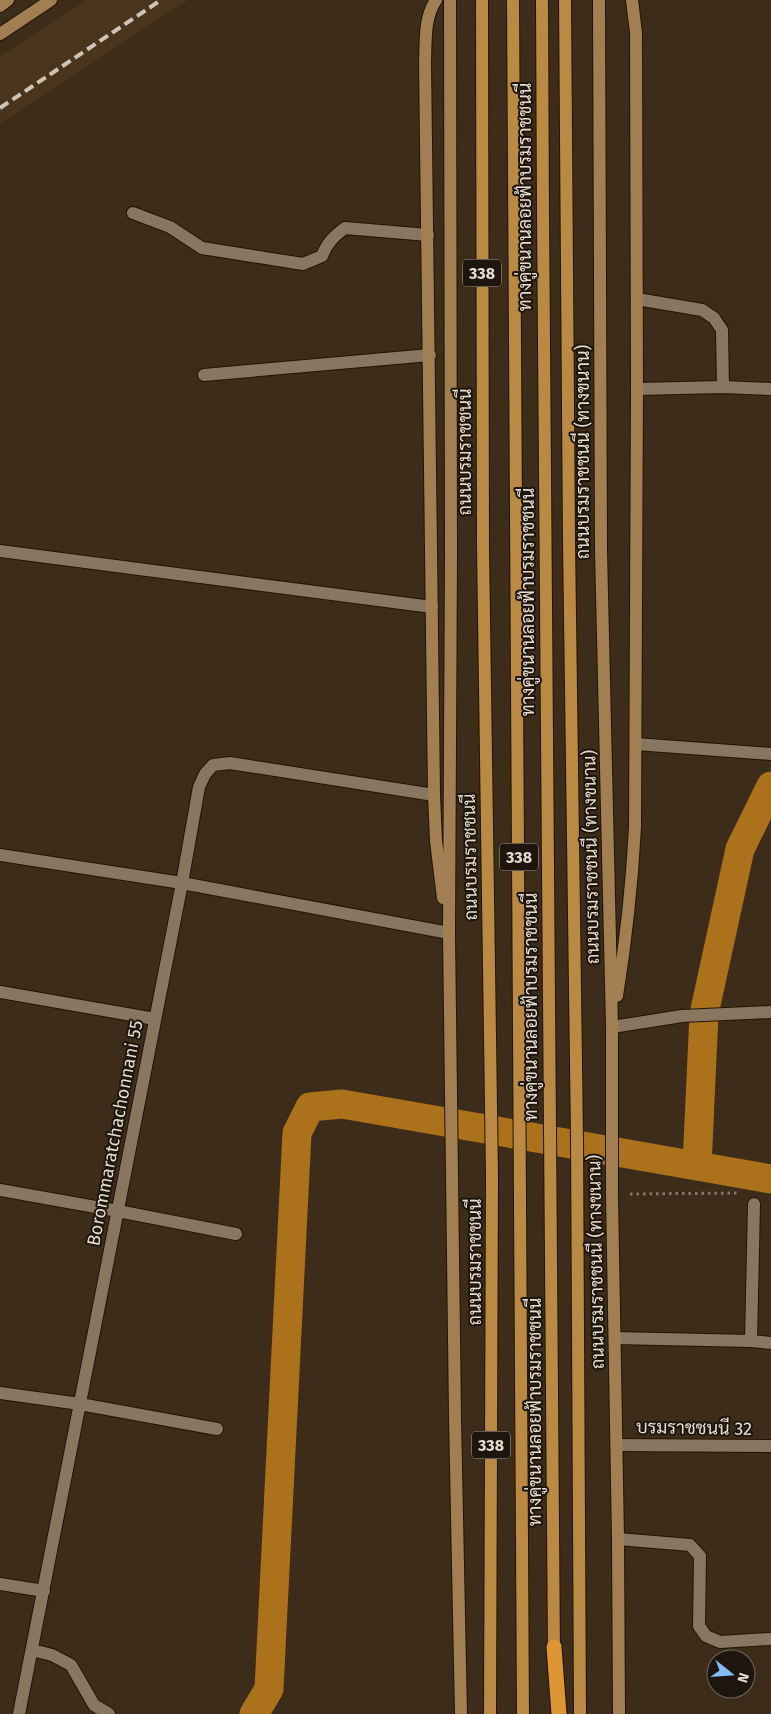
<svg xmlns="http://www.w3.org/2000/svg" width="771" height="1714" viewBox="0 0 771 1714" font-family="'Fira Sans',Sarabun,sans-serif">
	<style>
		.built { fill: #4a351c }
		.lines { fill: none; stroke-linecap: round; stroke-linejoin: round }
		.canal { stroke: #ab711b; stroke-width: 29 }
		.service-casing { stroke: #231403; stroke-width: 14 }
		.minor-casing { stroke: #231403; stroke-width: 14 }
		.secondary-casing { stroke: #231403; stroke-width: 14 }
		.primary-casing { stroke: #231403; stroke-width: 14 }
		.motorway-casing { stroke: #231403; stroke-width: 17 }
		.path { stroke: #867868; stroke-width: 3; stroke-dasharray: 2.5 4; stroke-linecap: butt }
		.service { stroke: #897660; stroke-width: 12 }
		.minor { stroke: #897660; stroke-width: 12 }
		.secondary { stroke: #a27f52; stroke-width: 12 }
		.primary { stroke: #ba8944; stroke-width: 12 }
		.motorway { stroke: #db9532; stroke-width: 15 }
		.rail { stroke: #cdc3b6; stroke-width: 4; stroke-dasharray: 10 5; stroke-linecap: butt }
		.labels { text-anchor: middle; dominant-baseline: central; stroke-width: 4; stroke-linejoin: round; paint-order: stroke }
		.shield { fill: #1e160e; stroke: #aaa196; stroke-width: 1 }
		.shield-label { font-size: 16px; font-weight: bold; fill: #e6dcd0 }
		.street-label { font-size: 18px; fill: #e6dcd0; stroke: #1e160e }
	</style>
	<rect width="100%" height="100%" fill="#3c2c19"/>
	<path class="built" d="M86,0H188L0,124V56Z"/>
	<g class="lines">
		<path class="canal" d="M697,1166L771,1179
			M254,1714L269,1689L297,1133L310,1107L342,1104L697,1166L704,1014L740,849L771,786"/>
		<g class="service-casing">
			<path id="service" d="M637,299L702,310L714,318L722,330L723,387
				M618,1539L690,1545L700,1556L699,1626L706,1636L720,1642L769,1639"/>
		</g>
		<g class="minor-casing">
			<path id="minor" d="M133,213L170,227L202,248L303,264L322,256C327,243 334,236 345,228L428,235
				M204,375L430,355
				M637,389L723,387L771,389
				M0,551L432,607
				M636,744L771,754
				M0,855L182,883L199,787L205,774L213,765L230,763L434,795
				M0,992L155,1019
				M612,1027L682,1016L771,1012
				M0,1190L118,1211L236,1234
				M615,1338L751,1341L771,1343
				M751,1341L754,1204
				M0,1393L80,1404L217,1429
				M617,1445L771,1446
				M0,1584L44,1591
				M32,1650L52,1655L71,1665L94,1705L109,1714
				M19,1714L182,883L449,933"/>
		</g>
		<g class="secondary-casing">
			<path id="secondary" d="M436,0C424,18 426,40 425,61L434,795L436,841L443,898
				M450,0L451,555L449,933L455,1417L461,1714
				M599,0L601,550L612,1027V1195L618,1539L619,1714
				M0,6L8,0
				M0,34L51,0
				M617,996C626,940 632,884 635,827L637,389L636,33L632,0"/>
		</g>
		<g class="primary-casing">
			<path id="primary" d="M482,0L483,547L492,1176L490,1714
				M513,0L523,1714
				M542,0L543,211L554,1655
				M565,0L569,541L577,1138L580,1714"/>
		</g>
		<g class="motorway-casing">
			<path id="motorway" d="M554,1647L559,1714"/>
		</g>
		<path class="path" d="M630,1194L739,1193"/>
		<use href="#service" class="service"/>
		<use href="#minor" class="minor"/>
		<use href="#secondary" class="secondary"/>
		<use href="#primary" class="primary"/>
		<use href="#motorway" class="motorway"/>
		<path class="rail" d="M0,108L161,0"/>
	</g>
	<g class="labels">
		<g class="shield">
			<rect x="463" y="259.5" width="38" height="27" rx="4"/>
			<rect x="500" y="843.5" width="38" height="27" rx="4"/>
			<rect x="472" y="1431.5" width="38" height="27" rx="4"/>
		</g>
		<g class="shield-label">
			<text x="482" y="273">338</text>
			<text x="519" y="857">338</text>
			<text x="491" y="1445">338</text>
		</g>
		<g class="street-label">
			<text transform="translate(525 197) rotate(-90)">ทางคู่ขนานลอยฟ้าบรมราชชนนี</text>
			<text transform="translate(465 452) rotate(-90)">ถนนบรมราชชนนี</text>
			<text transform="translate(583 452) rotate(-90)">ถนนบรมราชชนนี (ทางขนาน)</text>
			<text transform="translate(528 602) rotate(-90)">ทางคู่ขนานลอยฟ้าบรมราชชนนี</text>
			<text transform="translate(470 857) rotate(-91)">ถนนบรมราชชนนี</text>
			<text transform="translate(591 857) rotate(-91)">ถนนบรมราชชนนี (ทางขนาน)</text>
			<text transform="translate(531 1007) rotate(-90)">ทางคู่ขนานลอยฟ้าบรมราชชนนี</text>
			<text transform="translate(115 1133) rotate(-79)">Borommaratchachonnani 55</text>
			<text transform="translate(475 1262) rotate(-90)">ถนนบรมราชชนนี</text>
			<text transform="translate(596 1262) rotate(-91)">ถนนบรมราชชนนี (ทางขนาน)</text>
			<text transform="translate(535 1412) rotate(-90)">ทางคู่ขนานลอยฟ้าบรมราชชนนี</text>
			<text transform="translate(694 1428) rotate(1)">บรมราชชนนี 32</text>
		</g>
	</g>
	<g transform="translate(731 1674) rotate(107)"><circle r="24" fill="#1e160e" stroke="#6e655c"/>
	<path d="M0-4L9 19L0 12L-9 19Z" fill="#82bcfa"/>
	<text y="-8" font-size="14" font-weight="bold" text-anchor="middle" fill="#e6dcd0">N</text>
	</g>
</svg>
